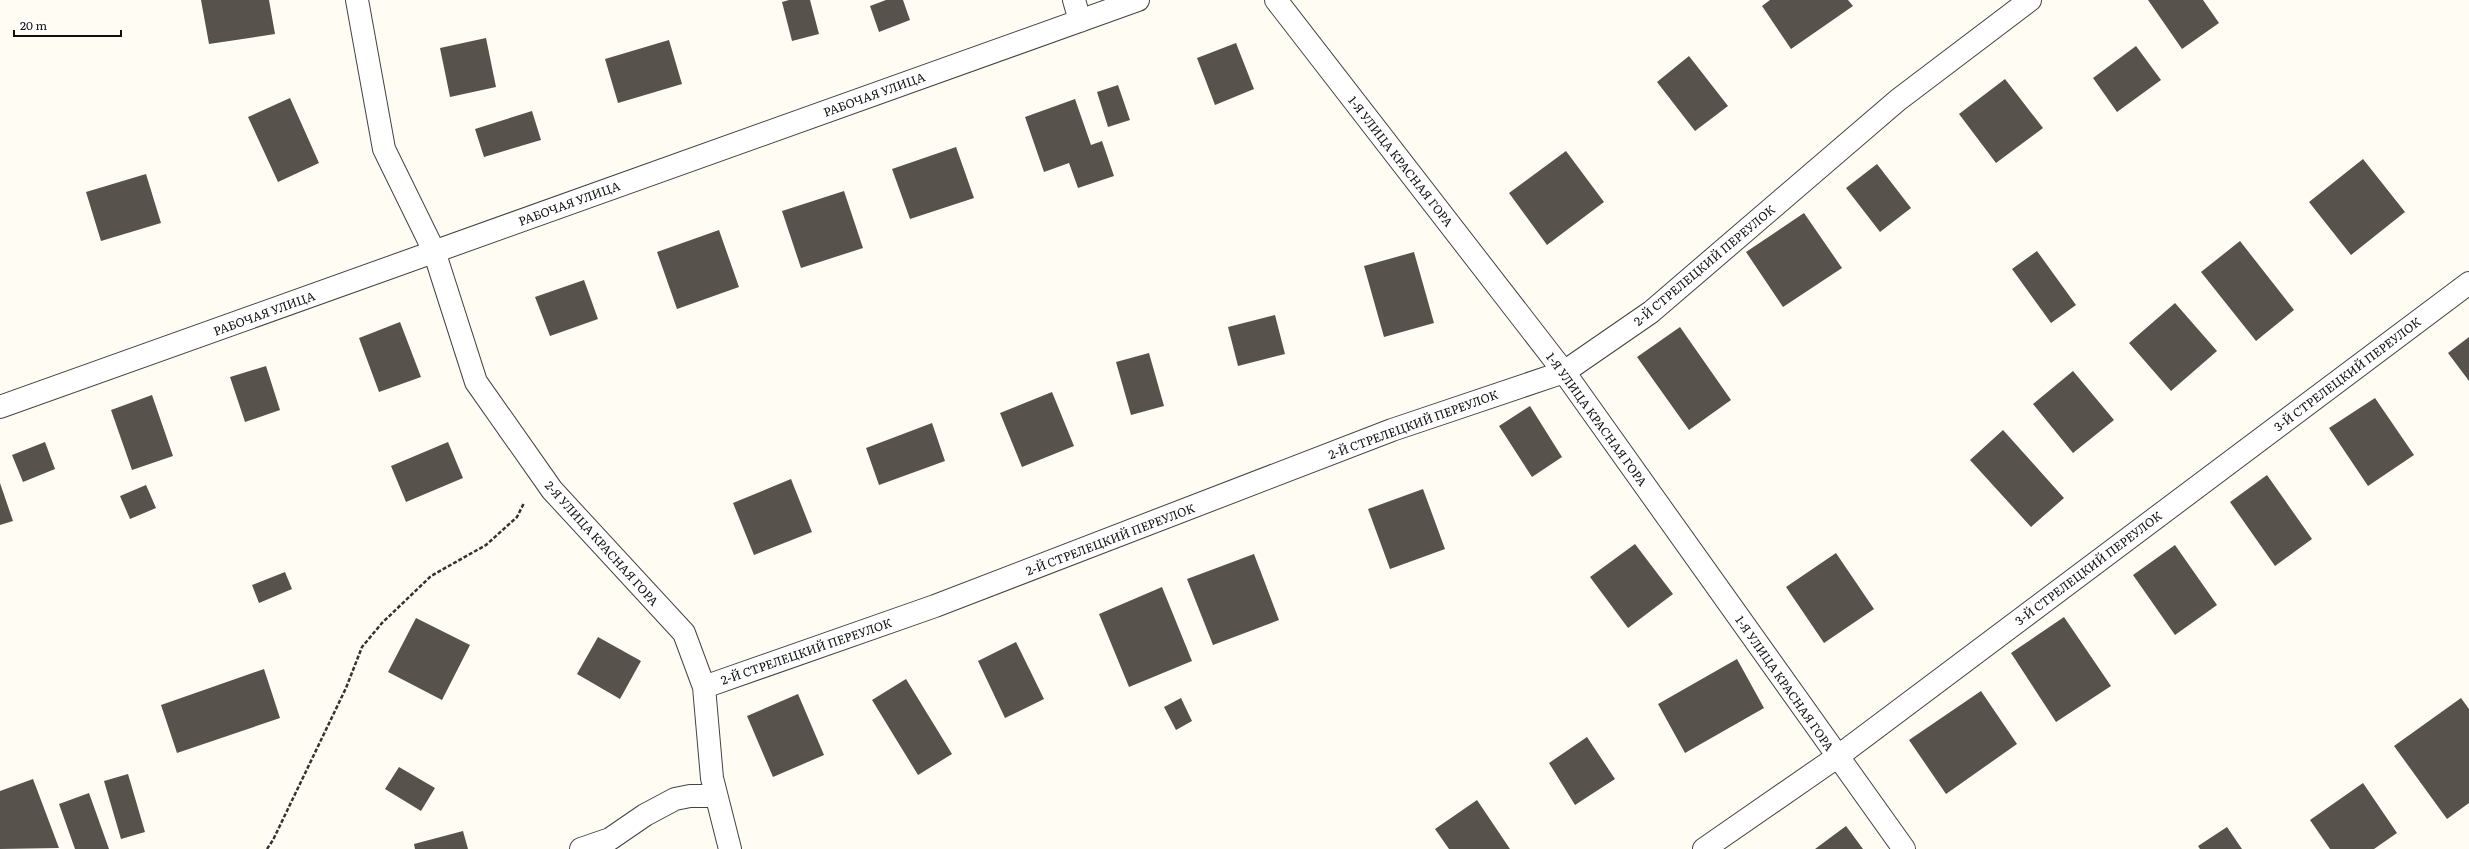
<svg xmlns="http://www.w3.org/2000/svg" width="2469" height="849" viewBox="0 0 2469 849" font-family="Literata,serif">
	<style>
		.building { fill: #58524c }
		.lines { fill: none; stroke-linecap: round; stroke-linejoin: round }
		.minor-casing { stroke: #434343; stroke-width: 24 }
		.path { stroke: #323232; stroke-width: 2.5; stroke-dasharray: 4 2; stroke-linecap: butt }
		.minor { stroke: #fff; stroke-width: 22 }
		.labels { text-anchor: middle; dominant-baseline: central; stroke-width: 4; stroke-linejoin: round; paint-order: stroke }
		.street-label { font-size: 12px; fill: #101010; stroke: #fff }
	</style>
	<rect width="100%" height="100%" fill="#fffdf3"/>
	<path class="building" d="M201,0H269L275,34L209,44Z
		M789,0H810L819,34L792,41L782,2Z
		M886,0H903L910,20L879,32L870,6Z
		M1770,0H1848L1853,6L1791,49L1762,6Z
		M2148,0H2203L2219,23L2182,49Z
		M486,38L496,87L450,97L440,48Z
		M669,40L682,84L618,103L605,59Z
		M1236,43L1254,89L1215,105L1197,58Z
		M2136,46L2161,80L2117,112L2093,78Z
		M1689,56L1728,106L1695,131L1657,82Z
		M2005,79L2043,128L1996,163L1959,114Z
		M1118,85L1130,120L1108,127L1097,92Z
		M290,98L319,163L278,182L248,117Z
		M1075,99L1091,145L1102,141L1114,176L1078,188L1069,163L1044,172L1025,117Z
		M532,111L541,140L484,157L475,129Z
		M956,147L974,198L910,219L892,169Z
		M1566,151L1604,202L1547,245L1509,193Z
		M2363,159L2405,212L2351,255L2309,202Z
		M1877,164L1911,208L1880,232L1846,188Z
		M146,174L161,223L101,241L86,192Z
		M844,191L863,248L801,268L782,211Z
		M1804,213L1842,268L1783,307L1746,252Z
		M719,230L739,287L677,309L657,252Z
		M2240,241L2294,310L2256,341L2201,272Z
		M2037,251L2076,305L2051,323L2012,269Z
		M1414,252L1434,323L1384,337L1364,266Z
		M584,280L598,319L550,336L535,297Z
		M2175,303L2217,351L2171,391L2129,343Z
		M1275,315L1285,354L1238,366L1228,327Z
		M400,322L421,377L379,392L359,338Z
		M1680,327L1731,400L1689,430L1637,357Z
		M2469,337V381L2448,353Z
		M1149,353L1164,406L1131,415L1116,362Z
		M266,366L280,410L245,422L230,377Z
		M2073,371L2114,420L2073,453L2033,404Z
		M1052,392L1074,446L1022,467L1000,413Z
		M152,395L173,456L132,470L111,410Z
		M2375,398L2414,455L2368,486L2329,428Z
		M1530,406L1562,457L1532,477L1499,426Z
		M932,423L945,461L879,485L866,448Z
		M2003,430L2064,498L2031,527L1970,460Z
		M45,442L55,469L23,482L12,455Z
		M448,442L463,478L406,502L391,466Z
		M2267,475L2312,539L2275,566L2230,502Z
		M791,479L812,532L754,555L733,503Z
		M0,483L13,521L0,525Z
		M146,485L156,508L130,519L120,496Z
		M1423,489L1445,549L1390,569L1368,509Z
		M1635,544L1673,594L1628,628L1590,577Z
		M2175,545L2217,605L2175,635L2133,575Z
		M1836,553L1874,609L1824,643L1786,587Z
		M1254,554L1279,620L1213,645L1187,579Z
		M285,572L292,589L259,603L252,585Z
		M1162,587L1192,661L1129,687L1099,614Z
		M2064,617L2111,686L2056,722L2011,653Z
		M416,618L470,645L442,700L388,672Z
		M598,637L641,661L620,699L577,674Z
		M1016,642L1044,699L1005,718L978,661Z
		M1737,659L1764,708L1685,753L1658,704Z
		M264,669L280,718L177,753L161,705Z
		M906,679L952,754L918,775L872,700Z
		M1981,691L2017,744L1946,794L1909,740Z
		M798,694L824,755L773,777L747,716Z
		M1181,698L1192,721L1176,730L1164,707Z
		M2461,698L2469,709V803L2447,819L2394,746Z
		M1587,737L1615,779L1575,805L1549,763Z
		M399,767L435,788L421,811L385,789Z
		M128,774L145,832L121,839L104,781Z
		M33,779L59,848L0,849V791Z
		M2363,783L2397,833L2374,849H2330L2310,820Z
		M89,793L109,849H75L59,804Z
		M1477,800L1510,849H1449L1435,829Z
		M1846,826L1863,849H1815Z
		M2227,827L2242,849H2200L2198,846Z
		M463,831L468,849H415L414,844Z"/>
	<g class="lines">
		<g class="minor-casing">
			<path id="minor" d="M357,0L384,149L434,251L476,382L552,490L684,633L704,687L712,778L730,849
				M1074,0L1080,21
				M1276,0L1564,372L1904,849
				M0,407L1138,0
				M704,687L935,606L1392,430L1564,372L1651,312L1898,100L2030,0
				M581,849L610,839L645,815L675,799L690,796H716
				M1704,849L1837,757L2469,283"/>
		</g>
		<path class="path" d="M267,849L273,840L346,688L362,647L382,623L431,576L486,545L517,517L524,503"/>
		<use href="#minor" class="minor"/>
	</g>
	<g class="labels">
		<g class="street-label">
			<text transform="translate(874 94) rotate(-20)">РАБОЧАЯ УЛИЦА</text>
			<text transform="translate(1401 161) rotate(52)">1-Я УЛИЦА КРАСНАЯ ГОРА</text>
			<text transform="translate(569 203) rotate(-20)">РАБОЧАЯ УЛИЦА</text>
			<text transform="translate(1704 265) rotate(-40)">2-Й СТРЕЛЕЦКИЙ ПЕРЕУЛОК</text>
			<text transform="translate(264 313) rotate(-20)">РАБОЧАЯ УЛИЦА</text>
			<text transform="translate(2347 374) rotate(-37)">3-Й СТРЕЛЕЦКИЙ ПЕРЕУЛОК</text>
			<text transform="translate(1597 419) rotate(54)">1-Я УЛИЦА КРАСНАЯ ГОРА</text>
			<text transform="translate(1413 424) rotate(-20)">2-Й СТРЕЛЕЦКИЙ ПЕРЕУЛОК</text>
			<text transform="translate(1110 539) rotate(-21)">2-Й СТРЕЛЕЦКИЙ ПЕРЕУЛОК</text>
			<text transform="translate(602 543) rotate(48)">2-Я УЛИЦА КРАСНАЯ ГОРА</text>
			<text transform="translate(2088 568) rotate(-37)">3-Й СТРЕЛЕЦКИЙ ПЕРЕУЛОК</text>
			<text transform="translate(806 651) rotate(-19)">2-Й СТРЕЛЕЦКИЙ ПЕРЕУЛОК</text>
			<text transform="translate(1785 683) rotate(55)">1-Я УЛИЦА КРАСНАЯ ГОРА</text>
		</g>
	</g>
	<path d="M14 30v6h107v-6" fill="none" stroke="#101010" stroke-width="2"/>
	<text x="20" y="30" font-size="12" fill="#101010" stroke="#ffffff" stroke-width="3" paint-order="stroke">20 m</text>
</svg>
